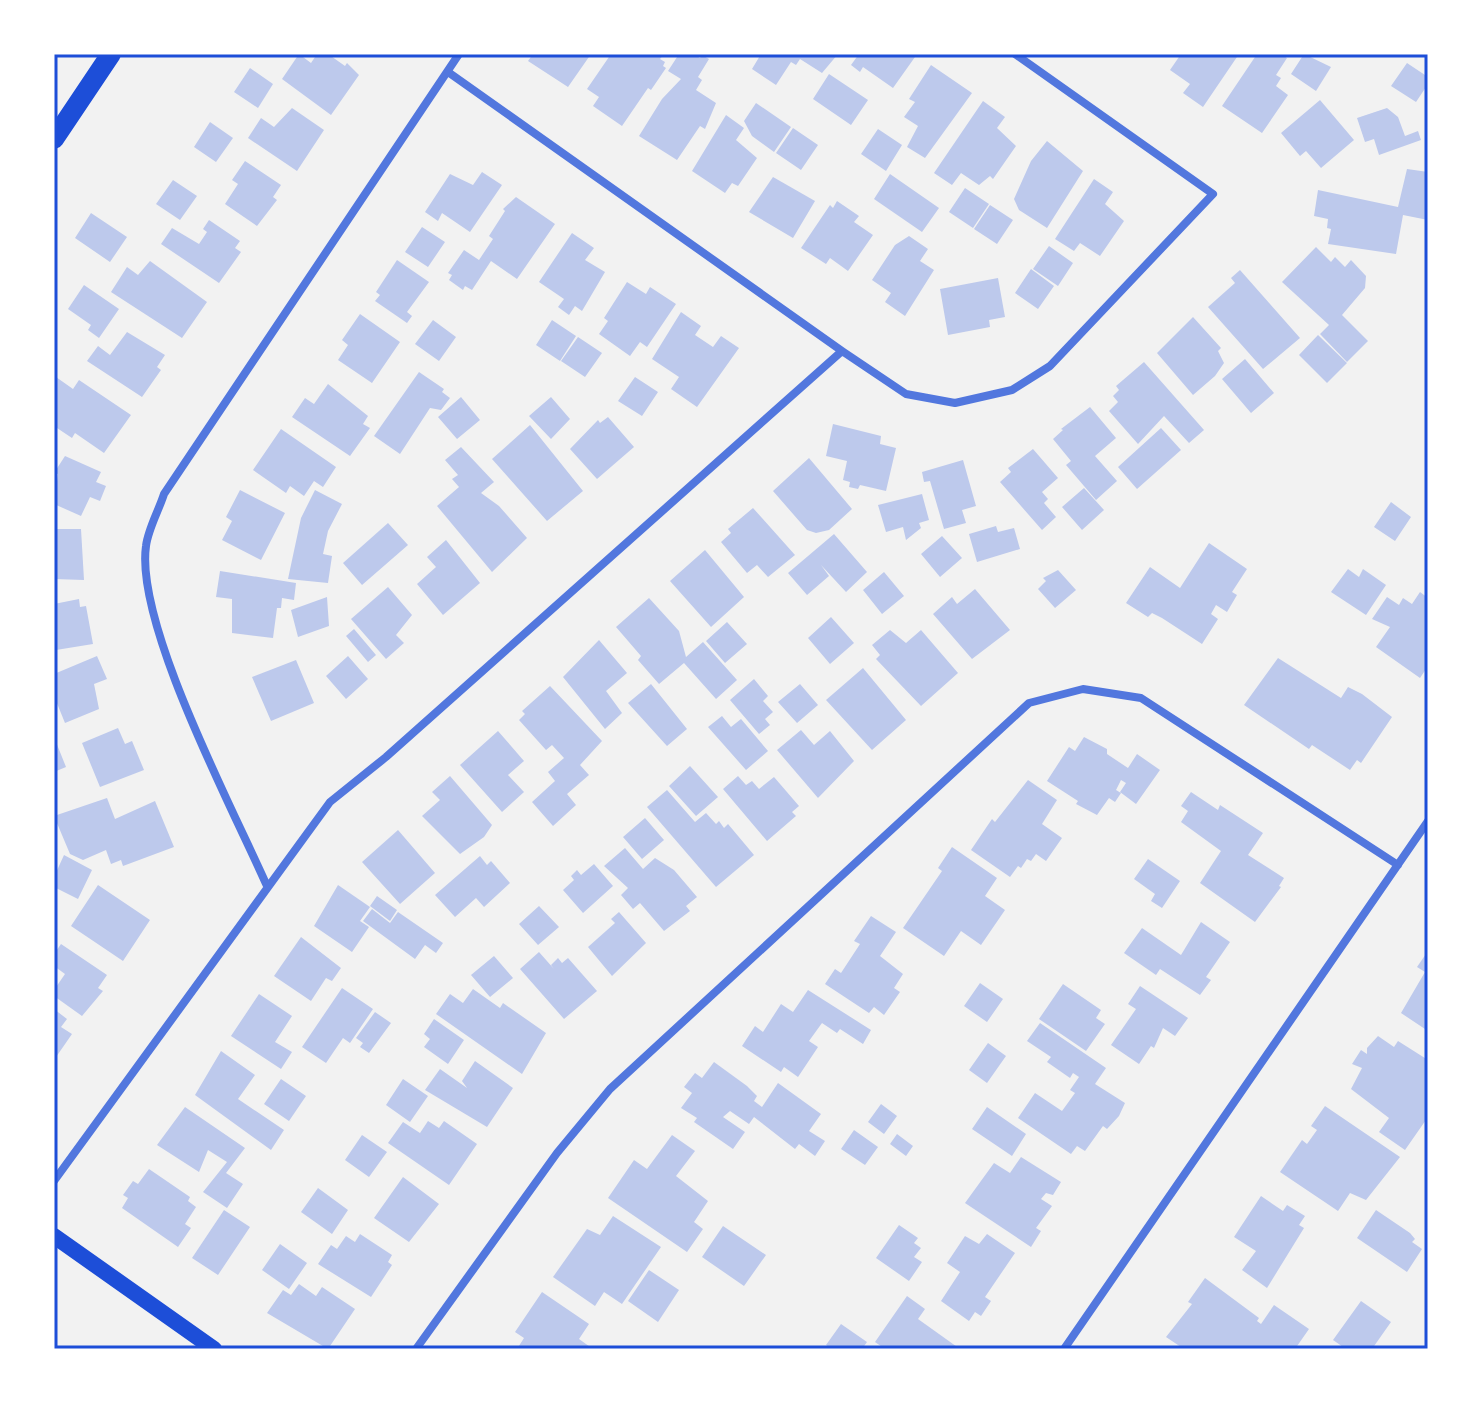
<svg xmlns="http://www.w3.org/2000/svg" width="1482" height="1403" viewBox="0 0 1482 1403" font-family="'Public Sans',sans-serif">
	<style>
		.building { fill: #bdc9ec }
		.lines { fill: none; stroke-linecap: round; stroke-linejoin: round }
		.minor { stroke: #5277de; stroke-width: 8 }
		.secondary { stroke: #1d4ed8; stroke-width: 16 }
		.primary { stroke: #1d4ed8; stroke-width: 20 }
		.neatline { fill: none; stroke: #1d4ed8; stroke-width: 3 }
	</style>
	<rect width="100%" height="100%" fill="#f2f2f2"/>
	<path class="building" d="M299,54L311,63L317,54H328L345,66L347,63L359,75L331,115L282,79Z
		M533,54H591L568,87L528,61Z
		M611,54H664L660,59L665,62L663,66L666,68L651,90L648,88L622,126L593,106L599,97L587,89Z
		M679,54H693L700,58L702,55L709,59L698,77L702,80L696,90L716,103L705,129L700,126L677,160L639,136L662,99L681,79L668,71Z
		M761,54L787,57L789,54H838L822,73L800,59L796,65L791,62L776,85L752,69Z
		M859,54H910L915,57L893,88L863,67L860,72L851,65Z
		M1181,54H1239L1203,107L1183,93L1190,84L1170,70Z
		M1257,54H1281L1287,58L1276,75L1281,78L1276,86L1288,95L1262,133L1222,106Z
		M1304,54L1331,67L1316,91L1291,74Z
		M1407,63L1428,77V84L1416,102L1391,86Z
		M931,65L972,93L925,158L907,147L918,126L904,117L915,102L909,99Z
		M250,68L273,84L258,108L234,92Z
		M829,74L868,100L851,125L813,99Z
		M1320,100L1354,140L1321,168L1306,151L1300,156L1281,133Z
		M983,101L1005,117L997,128L1016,146L993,179L990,176L979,185L961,173L952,185L934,173Z
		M756,103L791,127L774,152L752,136L744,121Z
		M292,108L324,130L297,171L248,138L261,118L274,127Z
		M1387,108L1398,117L1405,136L1418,131L1421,140L1379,155L1374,139L1365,142L1357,118Z
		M726,115L744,128L736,140L757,158L738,186L732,183L725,193L692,171Z
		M210,122L233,138L216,162L194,147Z
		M793,128L818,145L801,170L776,153Z
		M878,129L902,145L886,171L861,154Z
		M1047,141L1083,171L1047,228L1019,210L1014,199L1031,161Z
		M245,161L281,185L273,197L277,200L257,226L225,204L238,184L232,180Z
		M1407,169L1428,172V220L1403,215L1396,254L1328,244L1331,229L1327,228L1328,219L1314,216L1318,190L1398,207Z
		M482,172L502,185L470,232L442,213L438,221L425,212L450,174L473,185Z
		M890,174L939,208L922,232L874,199Z
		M773,177L815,201L793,238L749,212Z
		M1094,179L1113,192L1105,204L1124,221L1100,256L1080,243L1074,251L1055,239Z
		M173,180L197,196L180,220L156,204Z
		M965,188L989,204L973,228L949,212Z
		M516,197L555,224L517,279L491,261L472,290L465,286L463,290L449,280L452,275L448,273L464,250L479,260L493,239L489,236L505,211L503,209Z
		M837,201L859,216L854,222L873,235L848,271L830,258L826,264L801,248L830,205L833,208Z
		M990,205L1013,220L997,244L974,229Z
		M91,213L127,237L110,262L75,238Z
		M209,220L240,241L235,248L241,252L219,283L161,244L172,228L199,244L207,232L203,229Z
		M422,227L445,242L428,267L405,252Z
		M572,233L594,248L585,260L605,272L582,311L575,306L569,315L558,307L564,299L539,282Z
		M909,236L928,249L920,261L934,270L905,316L885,302L891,293L872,280L895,245Z
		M1049,246L1073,263L1058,286L1033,269Z
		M1316,247L1331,262L1335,257L1345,267L1351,260L1366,276L1365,288L1342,315L1368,341L1347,362L1320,334L1329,325L1282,282Z
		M397,260L429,282L407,312L412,316L407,323L375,301L380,295L376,292Z
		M150,261L207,302L182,338L111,292L127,267L138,275Z
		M1031,269L1054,286L1038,309L1015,293Z
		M1240,270L1300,338L1263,369L1208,307L1235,283L1231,278Z
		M998,278L1005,317L989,320L990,327L948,335L940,289Z
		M627,282L646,294L650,287L676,304L647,347L640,342L630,356L599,334L608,321L604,318Z
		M84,285L119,309L99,338L88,330L91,325L68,309Z
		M681,312L701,326L695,335L713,347L721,336L739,348L697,407L671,389L679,377L652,359Z
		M360,314L400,342L372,383L338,360L348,345L342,340Z
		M1193,317L1221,348L1218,351L1224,363L1215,376L1193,395L1157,353Z
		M433,320L456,337L439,361L415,344Z
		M552,320L576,336L560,361L536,345Z
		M127,332L165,355L157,367L161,370L142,397L87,361L98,346L110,355Z
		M1318,335L1347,363L1327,383L1299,355Z
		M578,337L602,353L585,377L561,361Z
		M1245,359L1274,393L1251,413L1222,379Z
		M1144,362L1204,430L1189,443L1164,416L1138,444L1109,411L1118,402L1113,396L1119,390L1116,386Z
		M419,372L444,389L442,392L450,398L441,410L430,408L400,454L374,436Z
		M56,377L73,389L79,380L131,415L104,453L75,433L72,438L54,426Z
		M635,377L658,392L642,416L618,401Z
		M328,384L368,416L363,424L370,428L350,456L292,417L305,398L314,404Z
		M461,397L480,420L457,439L438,417Z
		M551,397L570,419L551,439L529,416Z
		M1090,407L1116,438L1095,456L1117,481L1096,500L1066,465L1071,461L1053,439L1063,430L1061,429Z
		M608,417L634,447L597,479L570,449L598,420L600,423Z
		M833,424L881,436L880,444L896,448L886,491L860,485L858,489L849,487L850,482L843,480L847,461L826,456Z
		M530,425L583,491L547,521L492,459Z
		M1161,428L1181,450L1137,489L1118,467Z
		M281,429L336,467L323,487L314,481L304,496L290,486L286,493L253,470Z
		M461,447L494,482L481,493L499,506L527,538L492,572L437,506L459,487L452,479L458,475L445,460Z
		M1033,449L1058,478L1042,492L1048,499L1044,503L1056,517L1042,530L1000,482L1011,472L1008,468Z
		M65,456L101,472L96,482L106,486L100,501L90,497L81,516L54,504L58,474L54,473Z
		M809,458L852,509L829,530L816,533L807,530L773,491Z
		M963,460L976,506L962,510L966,523L944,529L930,481L924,482L922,472Z
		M1084,488L1104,510L1082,530L1062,507Z
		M240,490L285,513L261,560L222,540L232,521L226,517Z
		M315,490L342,504L328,531L323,554L332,556L328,583L288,579L301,518Z
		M922,494L929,520L919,523L921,528L906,540L903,527L886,532L878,505Z
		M1391,502L1411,517L1395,541L1374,527Z
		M753,508L795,555L768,577L757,565L747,573L721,542L731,533L728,529Z
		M388,523L408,545L362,585L343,563Z
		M996,526L998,532L1014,528L1020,549L977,562L969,534Z
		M54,529H81L84,580L54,579Z
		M834,534L867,572L846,592L821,565L829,576L807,595L788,573Z
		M942,536L962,558L940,577L921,554Z
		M446,540L480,583L443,615L417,584L436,567L427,557Z
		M1209,543L1247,569L1232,592L1237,595L1227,612L1216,605L1211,614L1218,619L1202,644L1162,618L1152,613L1148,617L1126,603L1150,567L1180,588Z
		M705,550L744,597L711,627L670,581Z
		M1348,569L1359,577L1363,569L1386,585L1366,615L1331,592Z
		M1058,570L1076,590L1055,608L1038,589L1046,581L1043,578Z
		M220,571L296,583L294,600L282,598L281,608H277L273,638L232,633V599L216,597Z
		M884,572L904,596L882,614L863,590Z
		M388,587L412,615L396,635L404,643L386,659L351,619Z
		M975,589L1010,630L972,659L933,614L952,597L957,604Z
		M1420,592L1428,598V666L1420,678L1376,647L1390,627L1372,619L1387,597L1399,605L1403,598L1412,604Z
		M327,597L329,626L298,637L291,610Z
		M649,598L679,631L686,657L703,642L737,680L716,699L684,663L659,684L638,660L641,656L616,627Z
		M79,599L80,607L86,606L93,644L56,650L54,604Z
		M831,617L854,643L830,664L808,638Z
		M727,622L747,644L725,663L706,641Z
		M354,629L376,655L368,662L346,636Z
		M890,630L906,643L921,630L958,673L921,706L876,659L880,655L872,645Z
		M599,640L627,673L606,691L622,713L605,729L563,677Z
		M97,656L107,679L94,684L99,709L65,723L54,696V674Z
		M348,656L368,679L346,699L326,676Z
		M1278,658L1341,698L1348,687L1362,694L1392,717L1361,763L1357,760L1350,770L1312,745L1309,749L1244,705Z
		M296,660L314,703L271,721L252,677Z
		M863,668L906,720L872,750L826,700Z
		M754,679L768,696L763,701L773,712L765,719L770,725L759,734L730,700Z
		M651,684L687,729L667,746L628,703Z
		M800,684L818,705L797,723L778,702Z
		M550,686L602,741L580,765L589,775L567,794L576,805L553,826L532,802L555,781L548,772L564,758L552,745L546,750L519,720L525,714L522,711Z
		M722,716L731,727L741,719L768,751L746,770L708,727Z
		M118,728L125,744L132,741L144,770L100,787L82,743Z
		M801,730L814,745L830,731L854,761L818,798L777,750Z
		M498,731L524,761L508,775L524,792L502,812L460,765Z
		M54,737L66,767L54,772Z
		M1084,737L1107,749V754L1128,768L1137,754L1160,770L1136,804L1120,792L1126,783L1121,780L1116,790L1121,793L1115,802L1109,798L1097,815L1076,804L1078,801L1047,781L1069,747L1075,751Z
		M690,766L718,797L696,816L669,786Z
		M450,776L492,825L484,837L460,854L422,816L440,800L432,792Z
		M738,776L746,785L752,781L759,789L774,777L799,806L792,812L796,816L767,841L723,789Z
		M1028,780L1057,800L1042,824L1062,838L1046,861L1036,854L1031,861L1027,859L1021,868L1018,866L1010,877L971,850L992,819L995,822Z
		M667,790L695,822L706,813L716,824L719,821L724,828L728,824L754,855L716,887L647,807Z
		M1191,792L1218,810L1220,805L1263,833L1248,855L1284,878L1279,886L1281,887L1255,922L1200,883L1221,851L1181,822L1188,811L1181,806Z
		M107,798L115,819L155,801L174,847L123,866L121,860L111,864L106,850L83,860L70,854L54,816Z
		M645,818L664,840L642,859L623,837Z
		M398,830L435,873L400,904L362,862Z
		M952,847L997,878L985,896L1005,910L981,945L961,931L944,956L903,928L942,871L938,868Z
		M625,848L643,869L655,858L674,870L697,897L686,906L690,911L664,931L640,903L633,909L621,895L628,888L604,866Z
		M64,855L92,870L78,899L54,887V877Z
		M480,856L487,865L491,861L510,883L484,907L476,898L455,917L435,895Z
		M1148,859L1180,881L1162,908L1151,901L1155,894L1134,879Z
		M594,864L613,886L583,913L563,890L574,880L571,876L577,870L581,875Z
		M98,885L150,920L123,961L71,926Z
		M338,885L370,907L360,921L369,927L352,952L314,926Z
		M377,896L397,910L390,921L370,906Z
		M539,906L559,927L538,945L519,924Z
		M372,909L390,923L398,912L443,943L436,953L425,945L415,959L363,921Z
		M619,912L646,943L612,976L588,947L615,923L611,919Z
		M871,916L896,932L880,956L903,974L894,988L900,992L884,1015L874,1007L869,1013L825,984L835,969L841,973L860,944L854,941Z
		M1201,922L1230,942L1206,977L1211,980L1200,995L1160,969L1156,975L1124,953L1142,928L1181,955Z
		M301,937L341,968L332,981L326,978L311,1001L274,976Z
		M61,944L107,975L98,988L103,991L82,1016L54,996V990L65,974L54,966V954Z
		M1428,951V1031L1401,1013L1425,972L1417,967Z
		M539,952L554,969L551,965L558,958L562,963L568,958L597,991L564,1019L520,969Z
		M494,956L513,978L490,997L471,975Z
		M980,983L1003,999L987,1022L964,1006Z
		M1063,984L1101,1010L1096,1018L1105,1024L1086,1051L1039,1019Z
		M1140,986L1188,1018L1175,1036L1163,1028L1154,1048L1151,1046L1139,1064L1111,1045L1136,1009L1128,1004Z
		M342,988L373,1009L350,1043L343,1038L326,1063L302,1047Z
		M473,989L500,1008L503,1003L546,1033L522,1074L436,1014L450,994L463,1003Z
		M808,990L871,1030L863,1044L840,1029L837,1033L822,1023L809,1041L818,1047L798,1077L784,1067L781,1072L742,1046L755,1026L763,1032L781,1004L793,1012Z
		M259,994L292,1016L275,1042L292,1052L281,1069L231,1036Z
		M54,1009L67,1019L61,1027L72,1034L54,1060Z
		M375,1012L391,1023L369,1053L360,1047L363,1043L356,1038Z
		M434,1019L464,1040L448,1064L424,1047L430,1039L424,1034Z
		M1040,1023L1106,1068L1095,1084L1125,1103L1119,1116L1107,1129L1103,1126L1085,1151L1077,1146L1071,1154L1018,1118L1035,1093L1062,1111L1075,1093L1070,1090L1079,1077L1073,1073L1070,1078L1047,1062L1051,1057L1027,1041Z
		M1378,1036L1394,1047L1398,1041L1428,1060V1117L1405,1150L1379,1132L1389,1118L1351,1089L1362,1068L1352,1064L1361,1050L1367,1054V1048Z
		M988,1043L1006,1056L987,1083L969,1070Z
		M221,1051L255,1075L238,1099L284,1130L271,1150L195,1095Z
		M475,1061L513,1088L487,1127L425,1090L440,1069L467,1088L462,1081Z
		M714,1062L747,1086L757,1096L754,1101L762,1107L778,1083L821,1114L809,1131L825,1141L815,1156L799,1144L795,1149L754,1117L749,1124L730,1111L723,1117L745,1132L733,1149L694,1122L697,1118L681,1108L692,1093L684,1087L695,1073L702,1078Z
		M281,1079L306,1096L289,1121L264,1104Z
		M403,1079L428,1096L410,1122L386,1105Z
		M881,1104L897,1116L884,1134L868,1122Z
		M1325,1106L1400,1157L1366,1200L1350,1193L1338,1211L1280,1172L1302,1140L1307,1144L1317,1130L1311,1126Z
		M185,1107L245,1148L226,1173L243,1184L227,1208L203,1192L227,1162L208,1150L199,1172L157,1145Z
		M987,1107L1026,1134L1012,1156L972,1129Z
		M428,1121L439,1128L444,1121L477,1144L449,1185L388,1143L403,1122L420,1133Z
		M854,1130L878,1147L865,1165L841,1149Z
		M897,1134L913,1146L906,1156L890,1144Z
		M362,1135L387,1152L369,1177L345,1160Z
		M672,1135L695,1151L676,1176L708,1201L694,1222L703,1229L687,1252L608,1198L634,1160L647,1169Z
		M1021,1157L1061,1182L1053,1195L1046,1193L1041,1199L1052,1206L1036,1228L1041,1231L1031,1247L965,1203L994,1163L1010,1173Z
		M149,1169L190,1197L188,1201L196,1207L185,1224L191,1228L178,1247L122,1208L128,1198L123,1195L133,1181L138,1184Z
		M403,1177L439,1204L409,1242L374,1218Z
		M318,1188L348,1210L332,1234L301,1212Z
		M1261,1196L1283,1211L1287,1205L1305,1216L1299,1225L1304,1228L1267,1288L1242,1270L1256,1251L1234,1237Z
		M224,1210L250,1227L218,1275L192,1258Z
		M1376,1210L1410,1233L1415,1239L1412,1242L1422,1249L1407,1272L1357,1238Z
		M613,1216L661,1247L622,1304L604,1292L595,1306L553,1277L587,1229L600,1235Z
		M899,1225L918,1238L914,1243L921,1248L914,1257L922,1262L909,1281L876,1258Z
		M723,1226L766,1255L744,1286L702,1257Z
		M360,1234L392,1255L388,1262L392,1265L371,1297L318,1264L331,1245L337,1249L346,1236L355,1242Z
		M987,1234L1015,1253L985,1297L991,1301L981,1316L975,1312L969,1321L941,1301L960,1272L947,1263L965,1236L979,1244Z
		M280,1244L307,1263L289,1289L262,1270Z
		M649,1270L679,1290L658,1322L628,1301Z
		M1205,1278L1259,1318L1257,1321L1261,1324L1274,1305L1309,1329L1295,1349H1184L1166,1337L1192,1304L1188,1302Z
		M299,1284L316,1296L322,1287L355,1309L328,1349L267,1313L283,1290L291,1295Z
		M542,1292L589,1324L579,1339L593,1349H517L524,1338L515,1332Z
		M907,1296L925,1309L918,1319L960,1349H885L875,1342Z
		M1361,1301L1391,1322L1372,1349H1346L1333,1340Z
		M841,1324L867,1342L862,1349H832L826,1345Z"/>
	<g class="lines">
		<path class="minor" d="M448,72L842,351
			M267,886C233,809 135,624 146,546C148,529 159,510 164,494L459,54
			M54,1181L330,802L386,757L842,351L906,394L955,403L1012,390L1050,366L1213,194L1015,54
			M416,1349L557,1153L610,1089L1029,703L1083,689L1141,698L1398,865
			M1064,1349L1428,821"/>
		<path class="secondary" d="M54,1236L214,1349"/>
		<path class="primary" d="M54,139L111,54"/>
	</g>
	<rect width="1482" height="1403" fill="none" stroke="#ffffff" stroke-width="112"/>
	<rect x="56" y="56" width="1370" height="1291" class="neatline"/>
</svg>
